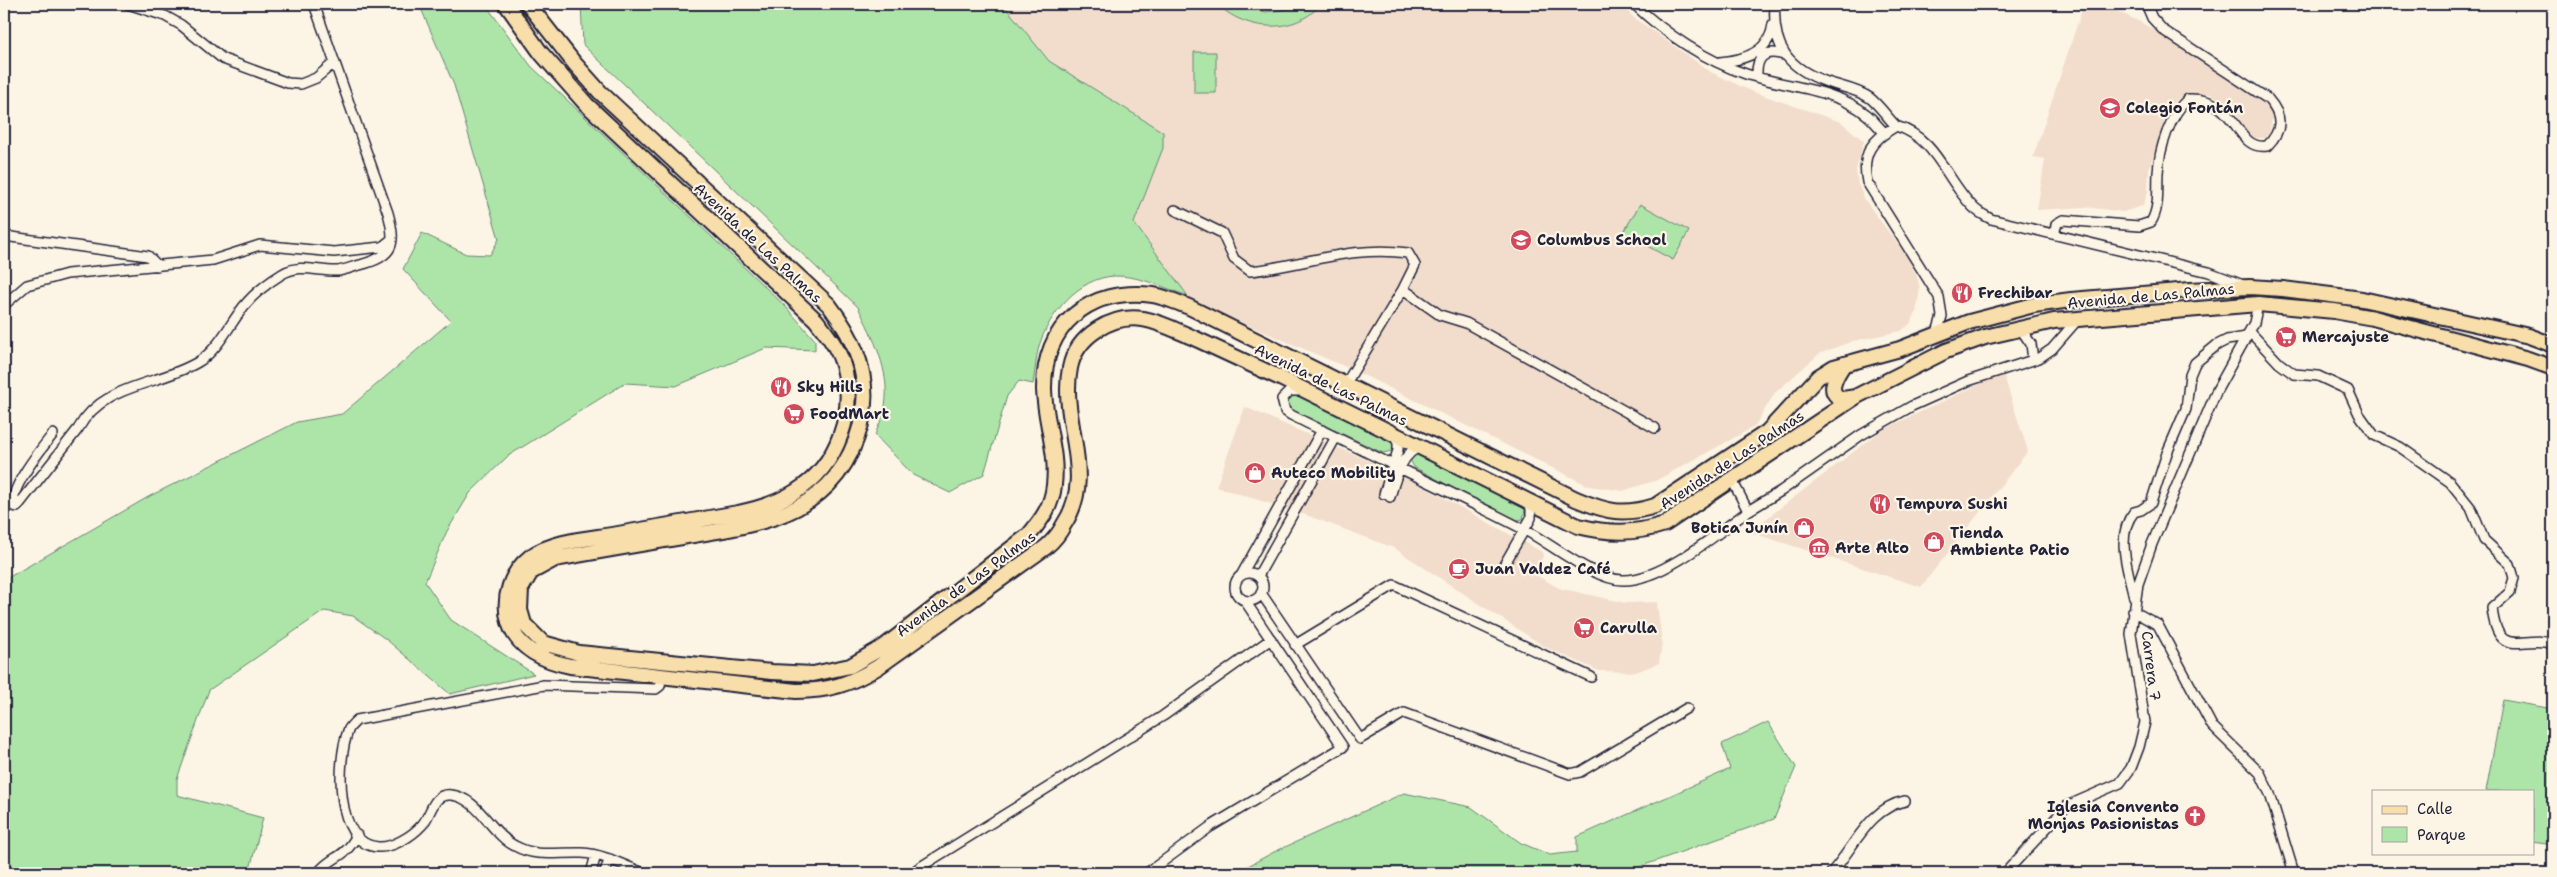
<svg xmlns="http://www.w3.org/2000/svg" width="2557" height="877" viewBox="0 0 2557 877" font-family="'Shantell Sans',sans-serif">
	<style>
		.built { fill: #f2ddcc }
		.green { fill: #ade5a8; stroke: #688472 }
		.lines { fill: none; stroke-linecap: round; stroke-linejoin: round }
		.minor-casing { stroke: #22223b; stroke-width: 12 }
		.primary-casing { stroke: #22223b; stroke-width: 18 }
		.minor { stroke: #fcf5e5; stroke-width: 9 }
		.primary { stroke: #f8deab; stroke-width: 14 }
		.labels { text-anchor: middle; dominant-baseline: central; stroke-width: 4.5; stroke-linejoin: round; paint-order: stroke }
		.poi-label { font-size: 15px; font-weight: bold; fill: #22223b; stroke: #fcf5e5; text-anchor: start }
		.street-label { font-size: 15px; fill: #22223b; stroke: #fcf5e5 }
	</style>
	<rect width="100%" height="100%" fill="#fcf5e5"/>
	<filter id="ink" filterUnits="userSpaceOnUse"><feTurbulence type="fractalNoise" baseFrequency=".02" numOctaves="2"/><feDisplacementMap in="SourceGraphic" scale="10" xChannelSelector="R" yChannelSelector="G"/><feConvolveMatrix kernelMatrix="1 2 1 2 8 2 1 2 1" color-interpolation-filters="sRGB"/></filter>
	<g filter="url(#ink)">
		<path class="built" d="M1003,4H1621L1633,17L1711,72L1751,91L1841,122L1864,141L1856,170L1858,184L1865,200L1908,258L1918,279L1920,289L1916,313L1910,324L1901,331L1853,341L1819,354L1775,393L1754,427L1657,480L1623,491L1589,486L1353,370L1217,312L1188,296L1134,223L1163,148V132L1049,61Z
			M2084,4H2102L2138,21L2186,47L2261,94L2273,112L2270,131L2265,138H2254L2244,129L2237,114L2224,102L2210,94L2187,95L2176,100L2167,113L2149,169L2148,191L2143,206L2123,212L2086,207L2037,210L2045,159L2033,157Z
			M2003,373L2028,451L1921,587L1749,532L1882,430Z
			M1245,407L1404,476L1544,553L1536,575L1559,588L1626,603L1657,602L1662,643L1659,663L1636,672L1599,671L1545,647L1394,548L1306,515L1216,487Z"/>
		<path class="green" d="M419,4H485L531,66L785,306L815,340V350L766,348L676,386L625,383L508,456L470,493L447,531L425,582L451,620L534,674L450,694L387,640L353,616L324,611L209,690L177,779V795L263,818L249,873H4V580L150,496L297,422L342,414L451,321L403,269L422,233L466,254L490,255L499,239L454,85Z
			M581,4H1003L1049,61L1163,132V148L1134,223L1188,296C1165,288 1138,275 1114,276C1078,278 1049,314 1039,346C1036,357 1035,371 1033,384L1019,381L1007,396L984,474L950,493L913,475L875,435C878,426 884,416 885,406C891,372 873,337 858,307L583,45Z
			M1217,4H1240L1255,10L1266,12L1289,9L1299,4H1321C1294,36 1245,31 1217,4Z
			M1194,52H1216V93H1194Z
			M1640,204L1689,231L1673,260L1623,233Z
			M1291,395H1297L1388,437L1393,442L1392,451L1383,453L1290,409L1286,399Z
			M1415,453L1422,454L1520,505L1525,510L1523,519L1514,521L1414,467L1410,460Z
			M2503,700L2553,709V845L2533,842V791H2486Z
			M1768,722L1796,767L1774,819L1622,873H1454L1451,869L1411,873H1235L1274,852L1404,793L1471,807L1521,843L1550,855L1577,852V837L1730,769L1722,744Z"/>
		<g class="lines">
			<g class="minor-casing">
				<path id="minor" d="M128,4L165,16L181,25L223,59L288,83L301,84L316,78L334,63
					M1634,4C1664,33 1706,61 1746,74C1784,87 1834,88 1866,114C1873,119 1878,127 1885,133
					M1775,4C1772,46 1787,68 1827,82C1841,87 1857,89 1870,98C1879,105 1888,118 1896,126
					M1720,62C1745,60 1770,52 1773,24
					M1757,77C1756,57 1764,49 1784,55
					M1175,210L1222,233L1234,259L1250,271C1306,265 1351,245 1408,253L1415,265L1403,289
					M2055,233L2056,224L2063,220L2139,226L2151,222C2160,208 2157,189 2158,173C2159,150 2170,114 2188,99C2241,97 2233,151 2267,146C2283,130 2283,116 2268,99L2163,30L2152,18L2146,4
					M4,236L148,256L158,266
					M4,305L27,285L67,274L213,260L260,245L334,252L382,247L392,239
					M2020,328L2031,344L2033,360
					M2250,332L2279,363L2294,374L2318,376L2348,390L2359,414L2374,435L2400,447L2450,482L2471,508L2484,540L2510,564L2514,578L2510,592L2492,608C2498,663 2524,633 2553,644
					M1937,333L1942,316L1939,297L1867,182C1861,153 1872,140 1896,126C1937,138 1946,181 1974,208C1979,213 1986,216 1991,219L2209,272L2243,285
					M1345,385L1403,289L1440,315L1466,323L1655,428
					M1301,391H1290L1282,399L1285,411L1291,415C1368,454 1446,489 1523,529C1549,542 1595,581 1624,580C1662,580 1717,534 1748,511L1731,478
					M53,434C41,449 10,487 13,506L17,507L78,429C103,383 158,386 198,362C218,350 230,324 244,306C253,295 269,282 282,274C300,263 318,272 338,271C345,270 352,267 360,265C393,256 397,246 388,213L314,4
					M1384,494L1398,450V443L1393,433
					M1390,497C1395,480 1402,451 1421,447
					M1748,511L1781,491L1861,435L1912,406L1968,381L2039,358L2052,349L2079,318
					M1504,565L1531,518V507L1526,502
					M1235 587a14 14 0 1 1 28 0a14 14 0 1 1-28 0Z
					M1242,574L1322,430
					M1258,576L1336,437
					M1261,593L1360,739L1404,713L1570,774L1580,772L1687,708
					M2134,597C2128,570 2115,535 2134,512L2141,510L2151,503L2167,453L2186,409L2190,375L2195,363L2217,345L2227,340L2247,337
					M2133,611L2158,625L2212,726L2260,773L2270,794L2294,873
					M1295,645L1394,585L1591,677
					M917,869L1163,716L1271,639
					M318,873C332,855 344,860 357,835
					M591,873L596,855
					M604,873L610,859
					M643,873C623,865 603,854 582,853C557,852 537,858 515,846C492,835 478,797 451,795C432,793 432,814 422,825C412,836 393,848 378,847C334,844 337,760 348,731C349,727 354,723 357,720L544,685L656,689L660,686L661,677
					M1147,873L1210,827L1343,747L1245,601
					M1831,873C1854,848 1869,808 1905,801
					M2005,873L2067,806L2120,783L2131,768L2139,747L2145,722L2131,634L2138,584L2152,544L2217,390L2254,323L2258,304"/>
			</g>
			<g class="primary-casing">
				<path id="primary" d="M506,4L541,53L586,104L816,320C826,333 837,346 842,362C858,409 838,466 795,492C778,503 758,509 738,513C698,520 658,527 618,534C590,539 554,540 530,557C511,572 502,598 509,622C517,649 545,661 570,666L796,691C828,691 851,684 878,667L1046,547C1053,541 1059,534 1063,526C1098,474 1059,422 1070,368C1076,336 1112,314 1143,319C1161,322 1177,331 1194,338C1222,351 1250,364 1278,377C1378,426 1479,476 1578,526C1610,534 1634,534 1665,524L1857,396L1946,351L1985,337L2054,321L2258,304L2334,311L2373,318L2528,359L2553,368
					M528,4L575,64L600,92L829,305C856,340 872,379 861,424C837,516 761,524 682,537C640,544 598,551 555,559L531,572L521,589L520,610L524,624L543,643L579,653L772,672L813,674L850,666L885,646L1029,535C1042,519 1052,506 1054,485C1058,453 1045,422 1044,390C1043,325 1089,287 1153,295C1165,297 1177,302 1189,307L1576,499C1607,512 1623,516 1655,506L1767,432L1818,377L1834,367L1900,349L1969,322L2034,305L2071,300L2190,290L2249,287L2283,289L2362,299L2529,336L2553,345
					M1844,364C1837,374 1824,394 1843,399L1856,397"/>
			</g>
			<use href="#minor" class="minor"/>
			<use href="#primary" class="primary"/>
		</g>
	</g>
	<defs>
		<g id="school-disc" transform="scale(1.125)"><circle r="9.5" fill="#d1495b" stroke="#fcf5e5"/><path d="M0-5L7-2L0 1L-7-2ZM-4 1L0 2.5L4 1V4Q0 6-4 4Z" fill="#fff"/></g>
		<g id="restaurant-disc" transform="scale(1.125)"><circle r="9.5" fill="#d1495b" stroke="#fcf5e5"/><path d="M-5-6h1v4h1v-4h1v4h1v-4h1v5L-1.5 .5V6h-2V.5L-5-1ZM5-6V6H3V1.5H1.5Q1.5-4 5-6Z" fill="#fff"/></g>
		<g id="supermarket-disc" transform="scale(1.125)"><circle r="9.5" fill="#d1495b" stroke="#fcf5e5"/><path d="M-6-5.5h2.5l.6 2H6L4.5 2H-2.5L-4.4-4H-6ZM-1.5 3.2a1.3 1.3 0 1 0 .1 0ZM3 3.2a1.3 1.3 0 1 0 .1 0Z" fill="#fff"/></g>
		<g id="shop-disc" transform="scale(1.125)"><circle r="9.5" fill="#d1495b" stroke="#fcf5e5"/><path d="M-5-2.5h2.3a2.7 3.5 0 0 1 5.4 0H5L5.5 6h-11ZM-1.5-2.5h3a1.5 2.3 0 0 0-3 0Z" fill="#fff"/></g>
		<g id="museum-disc" transform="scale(1.125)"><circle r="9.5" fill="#d1495b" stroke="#fcf5e5"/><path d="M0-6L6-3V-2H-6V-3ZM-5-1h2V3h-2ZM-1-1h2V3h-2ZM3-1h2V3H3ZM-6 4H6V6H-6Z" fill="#fff"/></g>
		<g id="cafe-disc" transform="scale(1.125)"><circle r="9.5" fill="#d1495b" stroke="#fcf5e5"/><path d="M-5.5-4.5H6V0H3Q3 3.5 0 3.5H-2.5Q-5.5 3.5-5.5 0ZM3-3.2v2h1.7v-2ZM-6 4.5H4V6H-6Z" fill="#fff"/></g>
		<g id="church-disc" transform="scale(1.125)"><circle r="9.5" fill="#d1495b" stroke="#fcf5e5"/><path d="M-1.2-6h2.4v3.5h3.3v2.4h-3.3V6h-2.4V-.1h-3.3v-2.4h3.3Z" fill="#fff"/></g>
	</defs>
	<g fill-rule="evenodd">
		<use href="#school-disc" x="2110" y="108"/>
		<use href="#school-disc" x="1521" y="240"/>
		<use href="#restaurant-disc" x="1962" y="293"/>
		<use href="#supermarket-disc" x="2286" y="337"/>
		<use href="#restaurant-disc" x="781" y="387"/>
		<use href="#supermarket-disc" x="794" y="414"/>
		<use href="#shop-disc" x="1255" y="473"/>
		<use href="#restaurant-disc" x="1880" y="504"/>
		<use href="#shop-disc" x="1804" y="528"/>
		<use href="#shop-disc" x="1934" y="542"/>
		<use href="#museum-disc" x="1819" y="548"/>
		<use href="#cafe-disc" x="1459" y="569"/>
		<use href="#supermarket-disc" x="1584" y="628"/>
		<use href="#church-disc" x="2195" y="816"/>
	</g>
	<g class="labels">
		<g class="poi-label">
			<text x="2126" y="108">Colegio Fontán</text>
			<text x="1537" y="240">Columbus School</text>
			<text x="1978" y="293">Frechibar</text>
			<text x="2302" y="337">Mercajuste</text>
			<text x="797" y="387">Sky Hills</text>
			<text x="810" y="414">FoodMart</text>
			<text x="1271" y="473">Auteco Mobility</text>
			<text x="1896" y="504">Tempura Sushi</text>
			<text x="1788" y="528" text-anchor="end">Botica Junín</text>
			<text x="1950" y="533">Tienda<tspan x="1950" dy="17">Ambiente Patio</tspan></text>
			<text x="1835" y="548">Arte Alto</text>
			<text x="1475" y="569">Juan Valdez Café</text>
			<text x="1600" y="628">Carulla</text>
			<text x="2179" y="807" text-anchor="end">Iglesia Convento<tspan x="2179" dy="17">Monjas Pasionistas</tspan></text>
		</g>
		<g class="street-label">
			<text transform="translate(758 243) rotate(43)">Avenida de Las Palmas</text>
			<text transform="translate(2151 296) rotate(-5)">Avenida de Las Palmas</text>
			<text transform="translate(1331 385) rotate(26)">Avenida de Las Palmas</text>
			<text transform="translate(1732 460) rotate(-33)">Avenida de Las Palmas</text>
			<text transform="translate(966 584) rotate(-36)">Avenida de Las Palmas</text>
			<text transform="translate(2151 666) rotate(83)">Carrera 7</text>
		</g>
	</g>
	<rect width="2557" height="877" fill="none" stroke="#fcf5e5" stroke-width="20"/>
	<rect x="10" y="10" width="2537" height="857" fill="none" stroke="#22223b" stroke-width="2" filter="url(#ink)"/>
	<rect x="2372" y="790" width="162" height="65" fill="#fcf5e5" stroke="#a5a1a1"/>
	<rect x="2382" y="806" width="25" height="8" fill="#f8deab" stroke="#a5a1a1"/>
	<text x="2417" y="814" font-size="15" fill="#22223b">Calle</text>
	<rect x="2382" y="827" width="25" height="15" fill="#ade5a8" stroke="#a5a1a1"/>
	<text x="2417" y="840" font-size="15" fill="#22223b">Parque</text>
</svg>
